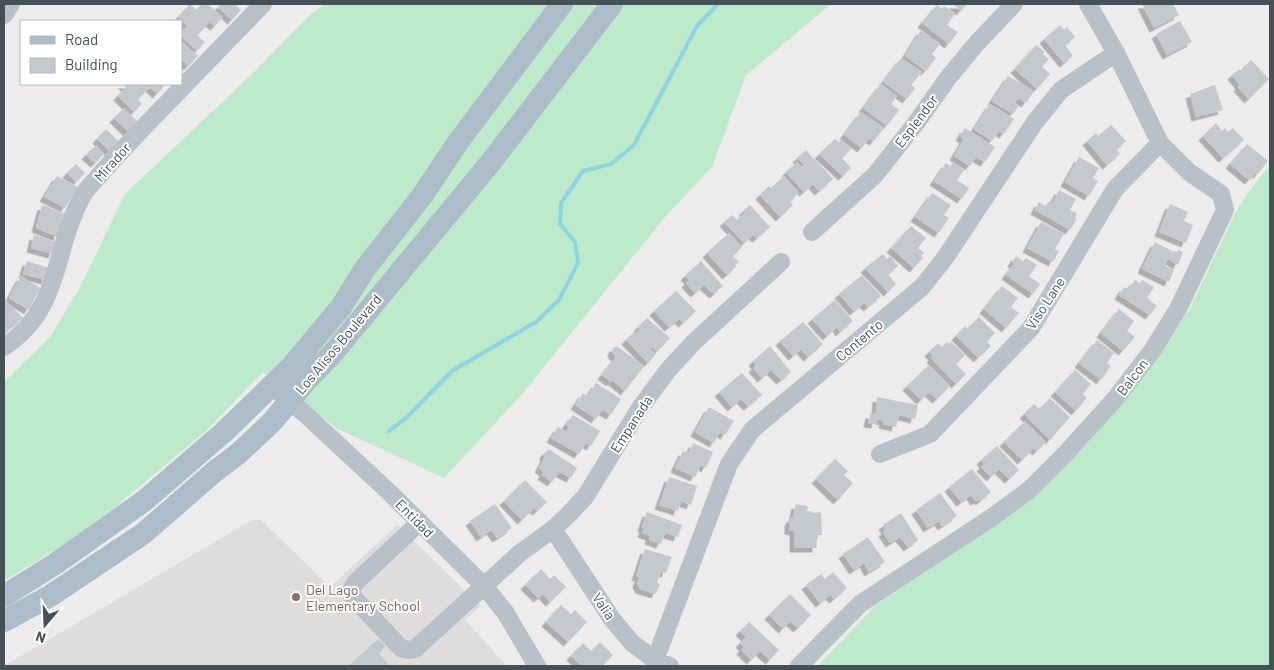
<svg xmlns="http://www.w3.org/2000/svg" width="1274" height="670" viewBox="0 0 1274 670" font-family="Barlow,sans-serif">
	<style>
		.education { fill: #dfdcdd }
		.grass { fill: #bceacb }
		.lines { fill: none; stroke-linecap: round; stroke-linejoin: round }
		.stream { stroke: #8cd6e4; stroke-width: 4 }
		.building { fill: #c5c9ce; filter: url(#shadow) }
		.minor { stroke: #b7c1c7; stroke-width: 18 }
		.major { stroke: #adbcc9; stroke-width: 22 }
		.education-dot { fill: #8d6e63; stroke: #fff; stroke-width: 2 }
		.labels { text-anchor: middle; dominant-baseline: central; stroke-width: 4; stroke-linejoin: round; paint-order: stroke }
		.street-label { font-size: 14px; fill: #455057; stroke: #fff }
		.education-label { font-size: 14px; fill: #785e54; stroke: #fff; text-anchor: start }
	</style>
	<defs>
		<filter id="shadow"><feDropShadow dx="-4.5" dy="4.5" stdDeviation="0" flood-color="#0004"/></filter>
	</defs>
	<rect width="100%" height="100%" fill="#eeebec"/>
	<path class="education" d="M252,520H261L330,587L397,525L481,606L465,620L507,666H4Z"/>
	<path class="grass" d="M325,4H831L746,75L712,167L665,217L523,393L444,478L338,429L263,372L207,430L115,507L63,545L4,581V382L50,337L79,289L125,194L250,76L308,17Z
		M1270,165V666H818L875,606L1017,510L1086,445L1146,373L1190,309L1235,213L1247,194Z"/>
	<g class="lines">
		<path class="stream" d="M389,431L407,417L452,371L536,322L559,300L578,263L575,242L560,224L561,203L583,171L611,164L634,145L697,26L718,4"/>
	</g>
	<path class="building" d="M190,4L196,10L202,4H207L223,17L215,26L210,22L197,35L205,42L197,51L181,36V32L187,26L178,17Z
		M221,4H234L241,10L232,20L218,7Z
		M953,4H967L961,11Z
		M1142,4H1169V5L1173,4L1179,15L1154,28Z
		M937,5L942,9L944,6L955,14L947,25L958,32L949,44L922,23Z
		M1180,21L1192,42L1167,55L1156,34Z
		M1060,25L1064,30L1067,27L1075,37L1065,45L1073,56L1064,63L1044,39Z
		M921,30L940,44L932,54L936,58L926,71L905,56Z
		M181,41L198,56L188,66L181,59Z
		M1036,45L1045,52L1043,54L1049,59L1042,67L1050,74L1037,89L1015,69Z
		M901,58L922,72L911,85L915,88L907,99L883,82Z
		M1251,60L1269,79L1249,99L1238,87L1240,85L1232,75L1239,69L1240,71Z
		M1008,76L1034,91L1026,103L1018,98L1014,103L1019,106L1013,114L992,101Z
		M122,84H164L165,85L157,94L150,87L138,99L142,104L134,112L118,96L126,87Z
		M881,84L897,96L891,104L899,110L887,126L863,108Z
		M1215,85L1223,110L1196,117L1190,94Z
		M990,104L1014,119L1004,134L999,131L992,141L974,129Z
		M124,108L138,122L128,132L114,118Z
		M861,112L884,128L874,141L869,138L862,148L844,135Z
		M1216,123L1222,131L1225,128L1228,132L1233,128L1244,140L1223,158L1203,136Z
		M1111,125L1126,141L1117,150L1120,154L1107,165L1087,141L1096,133L1098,136Z
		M965,128L995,147L985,162L976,157L970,166L954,156L964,139L960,136Z
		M106,129L119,142L109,151L97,139Z
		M835,139L839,142L842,140L851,149L842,158L851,168L843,176L819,154Z
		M1247,144L1268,161L1258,174L1256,173L1249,180L1230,164Z
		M96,145L104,154L95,163L86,155Z
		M806,150L833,179L819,191L813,184L804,192L786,172L797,162L802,167L804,165L797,158Z
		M1079,157L1099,168L1093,178L1098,181L1089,196L1065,182Z
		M953,162L964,170L957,180L969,188L962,199L934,181L946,163L951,166Z
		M76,164L85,173L76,182L67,173Z
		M57,176L78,187L65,208L44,197Z
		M784,176L799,193L790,201L793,205L780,217L760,195L769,186L771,188Z
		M1059,190L1076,199L1070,210L1077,213L1075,218L1077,219L1070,230L1035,210L1039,202L1046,206L1049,201L1052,203Z
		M932,193L951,205L944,215L949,218L939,233L915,217Z
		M1170,204L1188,212L1184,221L1193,225L1186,243L1159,232Z
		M42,205L64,213L58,237L36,228Z
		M750,205L770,227L757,238L753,235L744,243L724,222L732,215L737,220L745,213L743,211Z
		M1041,222L1064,234L1055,249L1059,251L1053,262L1027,248Z
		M911,226L926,238L918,248L924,253L921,256L923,258L914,268L891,248Z
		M729,233L742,247L733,256L739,262L735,265L737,266L727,275L707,253Z
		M34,235L57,242L53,254L31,248Z
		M1155,242L1172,251L1177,252L1178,250L1183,252L1178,265L1168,259L1165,266L1174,270L1169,282L1142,269Z
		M883,254L887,259L890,256L898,266L888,274L896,284L888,292L865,268Z
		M1016,256L1023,261L1026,258L1037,265L1029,276L1040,284L1033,294L1006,275L1014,264L1012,262Z
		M27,261L49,268L46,280L23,274Z
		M701,261L723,286L714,294L704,285L695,293L686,283L689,280L685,276Z
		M862,275L881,296L868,307L864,303L854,311L839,294Z
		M21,276L40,288L29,310L9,298Z
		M1135,280L1140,283L1142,280L1154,287L1147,298L1157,306L1150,315L1119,295L1124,287L1128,289Z
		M1002,286L1018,298L1011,307L1019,313L1006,328L984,309Z
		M676,291L696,311L683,323L679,319L669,327L654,311Z
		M835,300L853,321L840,332L837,327L827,336L812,319Z
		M6,301L23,318L4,333V304Z
		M1119,309L1134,321L1127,331L1135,337L1123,351L1101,333Z
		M979,317L995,333L987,342L991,346L978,358L956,336L965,326L967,329Z
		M647,318L670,338L657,352L652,347L650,349L656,354L648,363L626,340L634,332L636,334L640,329L638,327Z
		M803,322L823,344L808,357L801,349L793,356L780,341Z
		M1097,340L1114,353L1107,363L1111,366L1101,380L1079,363Z
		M947,342L949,344L951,342L965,355L956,364L966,374L956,384L931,358L933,356L929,352L938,343L942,347Z
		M770,346L791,372L781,380L771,370L762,378L753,368L756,365L753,361Z
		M614,347H618L644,366L633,381L629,377L628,378L632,382L625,391L612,380L611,382L602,375L616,357L613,354L612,351Z
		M929,365L950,386L937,399L929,392L921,400L907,386Z
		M1075,370L1091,384L1083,394L1087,398L1076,411L1055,392Z
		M742,373L762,395L748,406L741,399L732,407L719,392Z
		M596,383L621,399L611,415L602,410L596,419L575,405L583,393L588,396Z
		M877,397L918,405L915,419L899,415L896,427L883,424L884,421L877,419L876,424L868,423L870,414H874L876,412Z
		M1050,398L1070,417L1050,440L1024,414L1034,404L1039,409Z
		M709,407L734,421L725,435L720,432L714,443L695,432Z
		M573,415L600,431L591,446L586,443L579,454L551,438L558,427L566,432L569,427L566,425Z
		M1025,421L1046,442L1037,451L1034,448L1022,460L1004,442Z
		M693,443L713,452L706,468L701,465L695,477L675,468L683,451L689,453Z
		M997,446L1019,470L1009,479L999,469L991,477L981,467L984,464L981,460Z
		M549,449L577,468L571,478L559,472L552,482L542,475L544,472L539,468L543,461L545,456L543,455L547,450L548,451Z
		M835,459L848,471L844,475L853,483L838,500L816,479Z
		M972,469L991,492L980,501L979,499L975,501L971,495L961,502L949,487Z
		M669,477L697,486L691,505L681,501L678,511L659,505Z
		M525,480L547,502L537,511L534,508L522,520L504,501Z
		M940,493L957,516L942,526L939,521L928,528L916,510Z
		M495,504L512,528L497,538L491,530L481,537L470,521Z
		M796,504L808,506L807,511H811L812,513L821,512L822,535H816L817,548H794V531L789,530V524L790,519L793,517Z
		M647,512L682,525L678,537L665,533L661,544L649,540L650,536L642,533L644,528L642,527Z
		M901,513L918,540L908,547L900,537L890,543L883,532L886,530L883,525Z
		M868,537L885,562L869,572L864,563L854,570L843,554Z
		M645,549L672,557L666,573L661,572L657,583L660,584L656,594L640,589L637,583L639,577L636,576Z
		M541,569L550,579L554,575L566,587L550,602L543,594L538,598L525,585Z
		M833,572L847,588L834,599L830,595L820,603L806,585L821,574L825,579Z
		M790,594L811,615L798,628L790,621L783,629L769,615Z
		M561,605L571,614L575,610L587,622L568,642L546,622Z
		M749,622L779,650L770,660L760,651L751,660L741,650L744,647L740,643L746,637L740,631Z
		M378,639L386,646L378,653L390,666H349Z
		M600,642L613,655L602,666H582L571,656L583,643L591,651Z"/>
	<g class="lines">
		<path class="minor" d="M4,15L11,4
			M812,232L875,175L916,123L948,78L977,43L1014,4
			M4,347C63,308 52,250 83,195C86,189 93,183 97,178C112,161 126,146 141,130C182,88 222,46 263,4
			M280,393L304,413L390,493L484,586L505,612L537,666
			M880,454L930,434L1031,328L1115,189L1160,143
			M420,522L355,583L352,589V596L401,648L407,650L415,649L520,553L553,529L568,515L585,497L640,408L668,370L694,342L781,262
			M553,529L612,619L632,643L655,660L670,666
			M655,660L729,464L752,430L922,287L945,258L1035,122L1061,90L1116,53
			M799,666L860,604L991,518L1029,490L1066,453L1115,399L1152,351L1178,309L1225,210L1221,194L1189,172L1160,143L1116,53L1088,4"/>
		<path class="major" d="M4,596L55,564L144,501L224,432L291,367L341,307L364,270L422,196L458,142L562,4
			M4,621L50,596L144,533L214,472L239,453L272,422L306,381L333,353L491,162L612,4"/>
	</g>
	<circle class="education-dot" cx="296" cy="597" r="5"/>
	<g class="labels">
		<g class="street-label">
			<text transform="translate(916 121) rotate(-53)">Esplendor</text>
			<text transform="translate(112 162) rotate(-48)">Mirador</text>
			<text transform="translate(1045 303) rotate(-57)">Viso Lane</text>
			<text transform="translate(859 340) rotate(-40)">Contento</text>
			<text transform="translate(338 344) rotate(-50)">Los Alisos Boulevard</text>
			<text transform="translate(1132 377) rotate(-53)">Balcon</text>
			<text transform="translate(631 424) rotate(-57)">Empanada</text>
			<text transform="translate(415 518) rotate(45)">Entidad</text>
			<text transform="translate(604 606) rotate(56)">Valia</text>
		</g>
		<g class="education-label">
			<text x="306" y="589">Del Lago<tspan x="306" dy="16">Elementary School</tspan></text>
		</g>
	</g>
	<rect width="1274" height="670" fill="none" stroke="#455057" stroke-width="10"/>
	<rect x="20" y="20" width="162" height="65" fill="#ffffff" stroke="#b5b9bc"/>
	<rect x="30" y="36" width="25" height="8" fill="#adbcc9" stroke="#b5b9bc"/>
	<text x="65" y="45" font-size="15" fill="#455057">Road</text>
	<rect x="30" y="58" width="25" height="15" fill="#c5c9ce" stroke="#b5b9bc"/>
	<text x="65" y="70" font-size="15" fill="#455057">Building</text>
	<g transform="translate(45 625) rotate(199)" stroke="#ffffff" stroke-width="4" paint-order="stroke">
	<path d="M0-4L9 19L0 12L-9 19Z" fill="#455057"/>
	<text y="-8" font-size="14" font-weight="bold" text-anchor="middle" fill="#455057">N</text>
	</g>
</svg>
